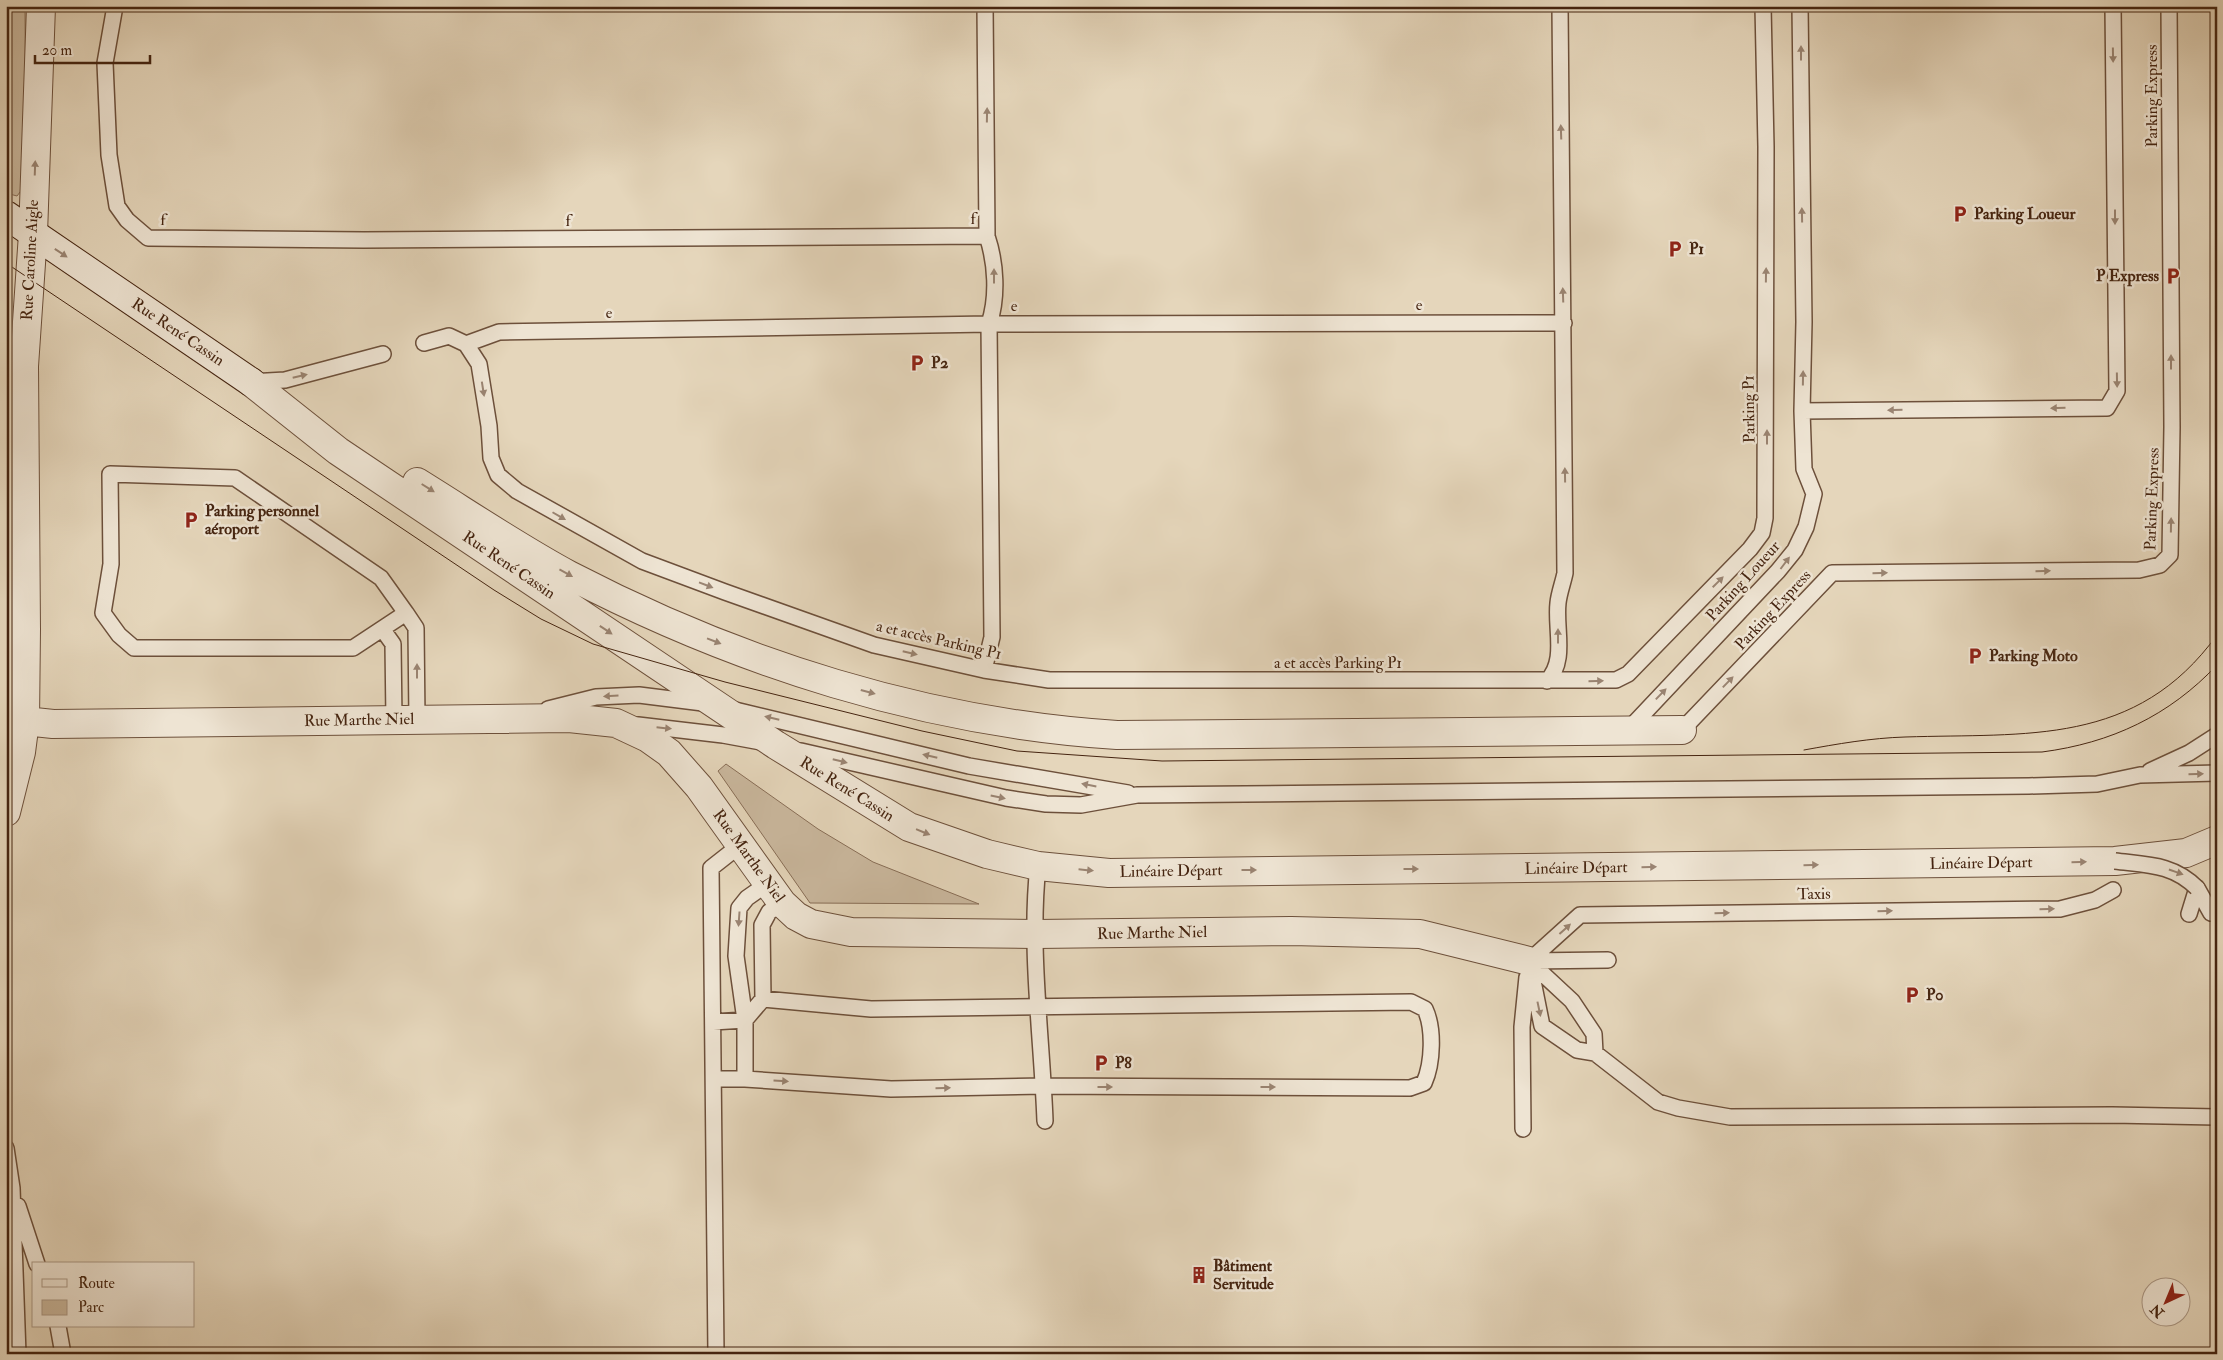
<svg xmlns="http://www.w3.org/2000/svg" width="2223" height="1360" viewBox="0 0 2223 1360" font-family="'IM FELL Double Pica',serif">
	<style>
		.green { fill: #cab89e; stroke: #886e57 }
		.lines { fill: none; stroke-linecap: round; stroke-linejoin: round }
		.lane-casing { stroke: #6d503b; stroke-width: 18 }
		.street-casing { stroke: #6d503b; stroke-width: 30 }
		.secondary-casing { stroke: #452410; stroke-width: 30 }
		.lane { stroke: #eee4d3; stroke-width: 15 }
		.street { stroke: #eee4d3; stroke-width: 28 }
		.secondary { stroke: #eee4d3; stroke-width: 28 }
		.tram { stroke: #452410; stroke-width: 1 }
		.lane-bridge-casing { stroke: #6d503b; stroke-width: 18; stroke-linecap: butt }
		.lane-bridge { stroke: #eee4d3; stroke-width: 15 }
		.oneway { fill: #9a8472 }
		.labels { text-anchor: middle; dominant-baseline: central; stroke-width: 5; stroke-linejoin: round; paint-order: stroke }
		.street-label { font-size: 16px; fill: #452410; stroke: #eee4d3 }
		.poi-label { font-size: 16px; font-weight: bold; fill: #452410; stroke: #eee4d3; text-anchor: start }
	</style>
	<rect width="100%" height="100%" fill="#e5d6bb"/>
	<filter id="stains"><feTurbulence type="fractalNoise" baseFrequency=".004" numOctaves="4"/><feColorMatrix values="0 0 0 0 .2 0 0 0 0 .09 0 0 0 0 .02 0 0 0 .5 -.17"/></filter>
	<radialGradient id="worn" r=".72"><stop offset=".6" stop-color="#630" stop-opacity="0"/><stop offset="1" stop-color="#630" stop-opacity=".3"/></radialGradient>
	<path class="green" d="M14,6H25L26,170L24,187L17,196L6,193V13Z
		M726,764L818,829L873,862L979,904L810,903L718,771Z"/>
	<g class="lines">
		<g class="lane-casing">
			<path id="lane" d="M115,6L105,63L109,155L117,206L127,220L148,238L364,240L987,236
				M424,343L449,336L466,344
				M466,344L479,364L489,426L491,458L498,475L517,491L642,561L725,592L874,645L984,670L1049,680H1616L1628,674L1750,549L1762,533L1765,518L1766,147L1763,6
				M466,344L499,332L989,324L1564,323
				M251,382L285,380L383,354
				M1802,411L2107,408L2117,391L2113,6
				M110,474L235,478L381,578L406,613L353,648H134L119,635L103,613L111,564Z
				M406,613L416,628L417,720
				M383,630L393,644L394,720
				M984,670L992,637L989,324C998,297 996,263 987,236L985,6
				M1547,681C1567,661 1555,629 1558,603C1559,593 1563,583 1565,573L1560,6
				M548,709L596,697L639,695L703,703
				M735,710L969,766L1128,793
				M6,719L25,721
				M638,725L723,735L761,742
				M1628,730L1778,571L1795,550L1806,527L1814,494L1804,469L1802,411L1804,322L1800,6
				M1682,730L1832,573L2139,570L2160,565L2170,555L2172,427L2169,6
				M801,751L1006,798L1046,804L1081,805L1137,795L2029,786L2097,784L2140,775L2217,773
				M2150,771L2189,753L2217,735
				M1038,866C1029,947 1042,1039 1045,1121
				M2197,888L2211,913
				M2189,914L2197,888
				M1529,961L1542,1026L1577,1050L1595,1053L1658,1102L1678,1108L1730,1117L2112,1115L2217,1117
				M1529,961L1580,915L2060,909L2095,900L2113,890
				M1529,961L1572,1001L1594,1034L1595,1053
				M1529,961L1608,960
				M763,999L762,925L769,912L782,903
				M713,1022L745,1020L763,999L871,1009L1411,1002L1425,1009C1434,1028 1433,1063 1424,1083L1410,1088L1044,1086L891,1089L745,1079H714
				M745,1079V1020L736,956L739,908L747,898L767,884
				M1523,1129L1522,1027L1527,977
				M6,1148L12,1188L18,1354
				M18,1206L37,1264
				M58,1326L63,1354
				M716,1354L711,868L739,846"/>
		</g>
		<g class="street-casing">
			<path id="street" d="M251,382L338,451L776,745L909,827L987,854L1038,866L1109,873L2115,861L2186,853L2217,840
				M417,482C467,513 517,547 569,575C738,663 926,723 1117,735L1682,730
				M25,721L53,724L569,718L616,723L648,738L669,753L699,787L782,903L796,916L811,924L851,932L1036,934L1291,931L1420,934L1529,961
				M6,812L21,752L25,721L26,629L24,366L33,234L41,6"/>
		</g>
		<g class="secondary-casing">
			<path id="secondary" d="M6,215L251,382"/>
		</g>
		<use href="#lane" class="lane"/>
		<use href="#street" class="street"/>
		<use href="#secondary" class="secondary"/>
		<path class="tram" d="M6,263L494,590L541,619L593,644L725,682L922,731L1017,751L1162,761L2042,752C2111,743 2169,716 2217,665
			M1804,750C1837,744 1871,738 1905,737C2027,733 2136,747 2217,635"/>
		<g class="lane-bridge-casing">
			<path id="lane-bridge" d="M2115,861C2148,865 2173,864 2197,888"/>
		</g>
		<use href="#lane-bridge" class="lane-bridge"/>
	</g>
	<defs><path id="oneway-solid" d="M-6-.8H1V-3.2L6.5 0L1 3.2V.8H-6Z" transform="scale(1.25)"/></defs>
	<g class="oneway">
		<use href="#oneway-solid" transform="translate(1801 53) rotate(-90)"/>
		<use href="#oneway-solid" transform="translate(2113 55) rotate(89)"/>
		<use href="#oneway-solid" transform="translate(987 115) rotate(-89)"/>
		<use href="#oneway-solid" transform="translate(1561 132) rotate(-92)"/>
		<use href="#oneway-solid" transform="translate(35 168) rotate(-88)"/>
		<use href="#oneway-solid" transform="translate(1802 215) rotate(-91)"/>
		<use href="#oneway-solid" transform="translate(2115 217) rotate(90)"/>
		<use href="#oneway-solid" transform="translate(61 253) rotate(34)"/>
		<use href="#oneway-solid" transform="translate(1766 275) rotate(-89)"/>
		<use href="#oneway-solid" transform="translate(994 276) rotate(-90)"/>
		<use href="#oneway-solid" transform="translate(1563 295) rotate(-92)"/>
		<use href="#oneway-solid" transform="translate(2171 362) rotate(-90)"/>
		<use href="#oneway-solid" transform="translate(300 376) rotate(-13)"/>
		<use href="#oneway-solid" transform="translate(1803 378) rotate(-89)"/>
		<use href="#oneway-solid" transform="translate(2117 380) rotate(89)"/>
		<use href="#oneway-solid" transform="translate(483 389) rotate(81)"/>
		<use href="#oneway-solid" transform="translate(2058 408) rotate(179)"/>
		<use href="#oneway-solid" transform="translate(1895 410) rotate(179)"/>
		<use href="#oneway-solid" transform="translate(1767 437) rotate(-90)"/>
		<use href="#oneway-solid" transform="translate(1565 475) rotate(-91)"/>
		<use href="#oneway-solid" transform="translate(428 488) rotate(32)"/>
		<use href="#oneway-solid" transform="translate(559 516) rotate(30)"/>
		<use href="#oneway-solid" transform="translate(2171 525) rotate(-89)"/>
		<use href="#oneway-solid" transform="translate(1785 563) rotate(-53)"/>
		<use href="#oneway-solid" transform="translate(2043 571) rotate(-1)"/>
		<use href="#oneway-solid" transform="translate(566 573) rotate(29)"/>
		<use href="#oneway-solid" transform="translate(1880 573) rotate(-1)"/>
		<use href="#oneway-solid" transform="translate(1718 582) rotate(-45)"/>
		<use href="#oneway-solid" transform="translate(706 585) rotate(21)"/>
		<use href="#oneway-solid" transform="translate(606 630) rotate(34)"/>
		<use href="#oneway-solid" transform="translate(1558 636) rotate(-90)"/>
		<use href="#oneway-solid" transform="translate(714 641) rotate(21)"/>
		<use href="#oneway-solid" transform="translate(910 653) rotate(13)"/>
		<use href="#oneway-solid" transform="translate(417 671) rotate(-90)"/>
		<use href="#oneway-solid" transform="translate(1596 681) rotate(-1)"/>
		<use href="#oneway-solid" transform="translate(1728 682) rotate(-46)"/>
		<use href="#oneway-solid" transform="translate(868 692) rotate(15)"/>
		<use href="#oneway-solid" transform="translate(1661 694) rotate(-46)"/>
		<use href="#oneway-solid" transform="translate(611 696) rotate(177)"/>
		<use href="#oneway-solid" transform="translate(772 718) rotate(-167)"/>
		<use href="#oneway-solid" transform="translate(664 728) rotate(6)"/>
		<use href="#oneway-solid" transform="translate(930 756) rotate(-167)"/>
		<use href="#oneway-solid" transform="translate(840 761) rotate(14)"/>
		<use href="#oneway-solid" transform="translate(2196 774) rotate(-2)"/>
		<use href="#oneway-solid" transform="translate(1089 785) rotate(-169)"/>
		<use href="#oneway-solid" transform="translate(998 797) rotate(12)"/>
		<use href="#oneway-solid" transform="translate(923 832) rotate(22)"/>
		<use href="#oneway-solid" transform="translate(2079 862) rotate(-1)"/>
		<use href="#oneway-solid" transform="translate(1811 865) rotate(-1)"/>
		<use href="#oneway-solid" transform="translate(1649 867) rotate(-1)"/>
		<use href="#oneway-solid" transform="translate(1411 869)"/>
		<use href="#oneway-solid" transform="translate(1086 870) rotate(6)"/>
		<use href="#oneway-solid" transform="translate(1249 870)"/>
		<use href="#oneway-solid" transform="translate(2176 872) rotate(19)"/>
		<use href="#oneway-solid" transform="translate(2047 909) rotate(-1)"/>
		<use href="#oneway-solid" transform="translate(1885 911) rotate(-1)"/>
		<use href="#oneway-solid" transform="translate(1722 913) rotate(-1)"/>
		<use href="#oneway-solid" transform="translate(739 919) rotate(94)"/>
		<use href="#oneway-solid" transform="translate(1565 929) rotate(-42)"/>
		<use href="#oneway-solid" transform="translate(1539 1009) rotate(78)"/>
		<use href="#oneway-solid" transform="translate(781 1081) rotate(4)"/>
		<use href="#oneway-solid" transform="translate(1105 1087)"/>
		<use href="#oneway-solid" transform="translate(1268 1087)"/>
		<use href="#oneway-solid" transform="translate(943 1088) rotate(-1)"/>
	</g>
	<defs>
		<g id="parking-bare" transform="scale(1.35)"><path d="M-3.5-5.5H1a3.5 3.5 0 0 1 0 7H-1V5.5H-3.5ZM-1-3.4V-.6H.8a1.4 1.4 0 0 0 0-2.8Z" fill="#8f2418" stroke="#eee4d3" stroke-width="2.5" paint-order="stroke"/></g>
		<g id="building-bare" transform="scale(1.35)"><path d="M-4-6H4V6H1V3H-1V6H-4ZM-2.5-4.3h1.7v1.8h-1.7ZM.8-4.3h1.7v1.8H.8ZM-2.5-1h1.7V.8h-1.7ZM.8-1h1.7V.8H.8Z" fill="#8f2418" stroke="#eee4d3" stroke-width="2.5" paint-order="stroke"/></g>
	</defs>
	<g fill-rule="evenodd">
		<use href="#parking-bare" x="1960" y="214"/>
		<use href="#parking-bare" x="1675" y="249"/>
		<use href="#parking-bare" x="2173" y="276"/>
		<use href="#parking-bare" x="917" y="363"/>
		<use href="#parking-bare" x="191" y="520"/>
		<use href="#parking-bare" x="1975" y="656"/>
		<use href="#parking-bare" x="1912" y="995"/>
		<use href="#parking-bare" x="1101" y="1063"/>
		<use href="#building-bare" x="1199" y="1275"/>
	</g>
	<g class="labels">
		<g class="street-label">
			<text transform="translate(2152 96) rotate(-90)">Parking Express</text>
			<text x="973" y="219">f</text>
			<text transform="translate(163 220) rotate(1)">f</text>
			<text x="568" y="221">f</text>
			<text transform="translate(30 260) rotate(-87)">Rue Caroline Aigle</text>
			<text x="1419" y="305">e</text>
			<text x="1014" y="306">e</text>
			<text transform="translate(609 313) rotate(-1)">e</text>
			<text transform="translate(178 332) rotate(34)">Rue René Cassin</text>
			<text transform="translate(1749 409) rotate(-91)">Parking P1</text>
			<text transform="translate(2152 499) rotate(-88)">Parking Express</text>
			<text transform="translate(509 565) rotate(34)">Rue René Cassin</text>
			<text transform="translate(1743 581) rotate(-48)">Parking Loueur</text>
			<text transform="translate(1773 610) rotate(-47)">Parking Express</text>
			<text transform="translate(939 640) rotate(13)">a et accès Parking P1</text>
			<text x="1338" y="663">a et accès Parking P1</text>
			<text transform="translate(359 720) rotate(-1)">Rue Marthe Niel</text>
			<text transform="translate(847 789) rotate(32)">Rue René Cassin</text>
			<text transform="translate(749 856) rotate(54)">Rue Marthe Niel</text>
			<text transform="translate(1981 863) rotate(-1)">Linéaire Départ</text>
			<text transform="translate(1576 868) rotate(-1)">Linéaire Départ</text>
			<text transform="translate(1171 871) rotate(-1)">Linéaire Départ</text>
			<text transform="translate(1814 894) rotate(-1)">Taxis</text>
			<text transform="translate(1152 933) rotate(-1)">Rue Marthe Niel</text>
		</g>
		<g class="poi-label">
			<text x="1974" y="214">Parking Loueur</text>
			<text x="1689" y="249">P1</text>
			<text x="2159" y="276" text-anchor="end">P Express</text>
			<text x="931" y="363">P2</text>
			<text x="205" y="511">Parking personnel<tspan x="205" dy="18">aéroport</tspan></text>
			<text x="1989" y="656">Parking Moto</text>
			<text x="1926" y="995">P0</text>
			<text x="1115" y="1063">P8</text>
			<text x="1213" y="1266">Bâtiment<tspan x="1213" dy="18">Servitude</tspan></text>
		</g>
	</g>
	<rect width="2223" height="1360" fill="none" stroke="#e5d6bb" stroke-width="25"/>
	<rect x="8" y="8" width="2208" height="1345" fill="none" stroke="#452410" stroke-width="2.5"/>
	<rect x="12" y="12" width="2198" height="1335" fill="none" stroke="#452410"/>
	<rect x="32" y="1262" width="162" height="65" fill="#eee4d3" stroke="#aa9785"/>
	<rect x="42" y="1279" width="25" height="8" fill="#eee4d3" stroke="#aa9785"/>
	<text x="78" y="1288" font-size="15" fill="#452410">Route</text>
	<rect x="42" y="1300" width="25" height="15" fill="#cab89e" stroke="#aa9785"/>
	<text x="78" y="1312" font-size="15" fill="#452410">Parc</text>
	<g transform="translate(2166 1302) rotate(224)"><circle r="24" fill="#eee4d3" stroke="#aa9785"/>
	<path d="M0-4L9 19L0 12L-9 19Z" fill="#8f2418"/>
	<text y="-8" font-size="14" font-weight="bold" text-anchor="middle" fill="#452410">N</text>
	</g>
	<path d="M35 55v8h115v-8" fill="none" stroke="#452410" stroke-width="2.5"/>
	<text x="42" y="55" font-size="15" fill="#452410" stroke="#eee4d3" stroke-width="4" paint-order="stroke">20 m</text>
	<rect width="100%" height="100%" filter="url(#stains)"/>
	<rect width="100%" height="100%" fill="url(#worn)"/>
</svg>
